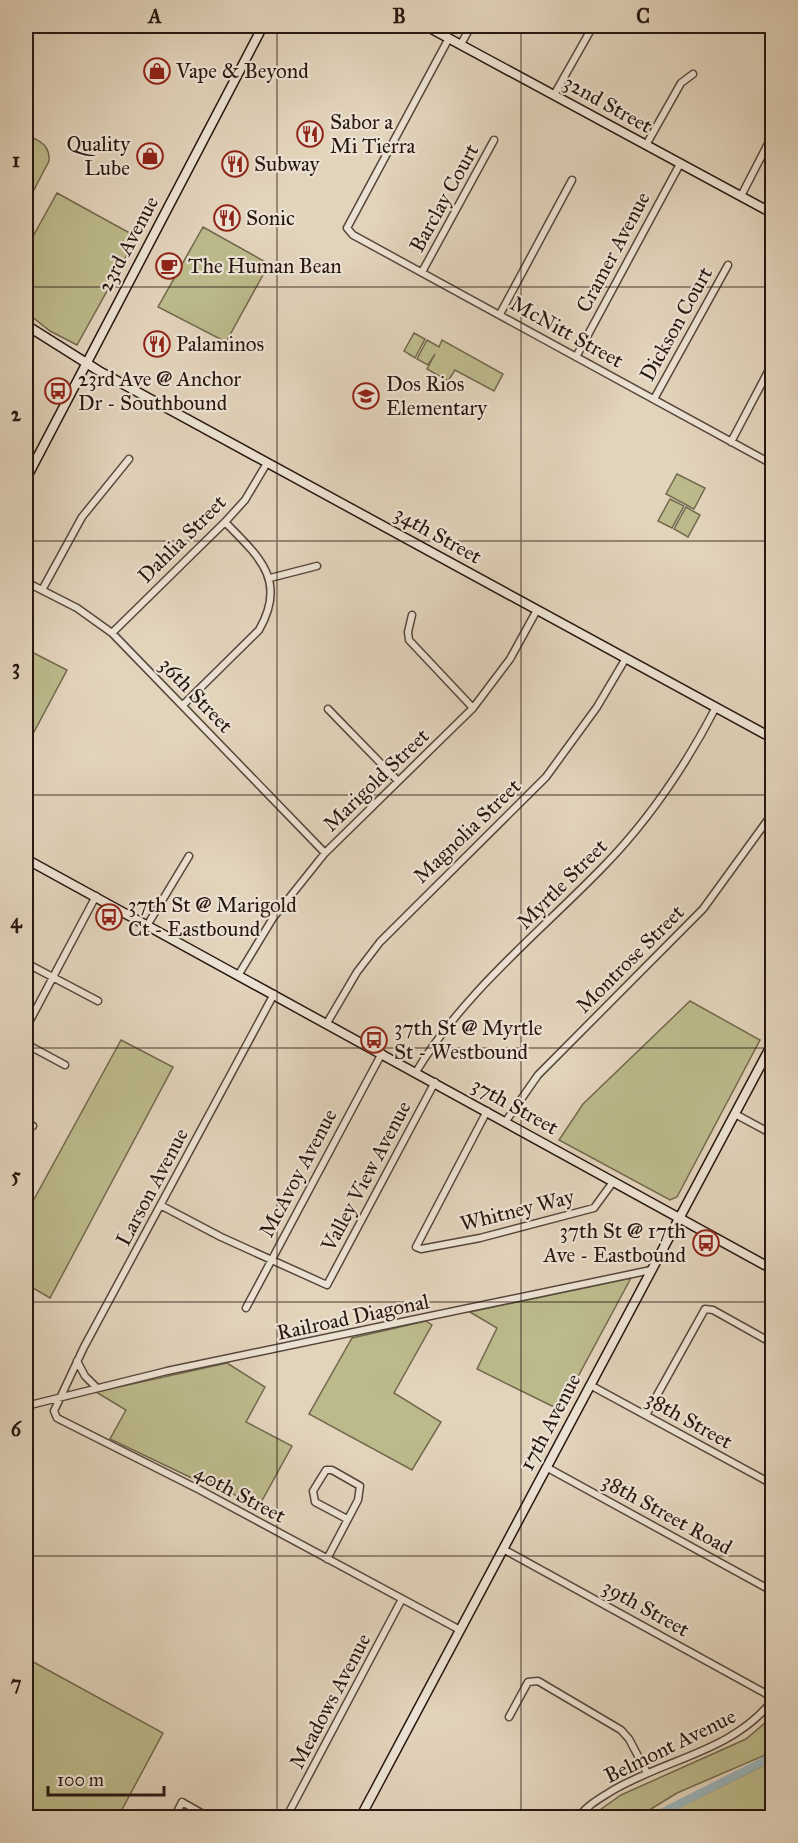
<svg xmlns="http://www.w3.org/2000/svg" width="798" height="1843" viewBox="0 0 798 1843" font-family="'IM FELL Great Primer',serif">
	<style>
		.green { fill: #bcba8b; stroke: #72684e; stroke-width: 1.5 }
		.lines { fill: none; stroke-linecap: round; stroke-linejoin: round }
		.canal { stroke: #9bb4bc; stroke-width: 8 }
		.street-casing { stroke: #56463b; stroke-width: 9 }
		.secondary-casing { stroke: #281710; stroke-width: 11 }
		.street { stroke: #ece2d3; stroke-width: 6 }
		.secondary { stroke: #ece2d3; stroke-width: 8 }
		.grid { fill: none; stroke: #281710; stroke-width: 1.5; stroke-opacity: 0.55 }
		.labels { text-anchor: middle; dominant-baseline: central; stroke-width: 4.5; stroke-linejoin: round; paint-order: stroke }
		.poi-label { font-size: 21px; fill: #281710; stroke: #ece2d3; text-anchor: start }
		.street-label { font-size: 21px; fill: #281710; stroke: #ece2d3 }
		.neatline { fill: none; stroke: #281710; stroke-width: 2 }
		.grid-label { font-size: 20px; text-anchor: middle; font-weight: bold; fill: #281710 }
	</style>
	<rect width="100%" height="100%" fill="#e2d3bb"/>
	<filter id="stains"><feTurbulence type="fractalNoise" baseFrequency=".00333" numOctaves="4"/><feColorMatrix values="0 0 0 0 .2 0 0 0 0 .09 0 0 0 0 .02 0 0 0 .5 -.17"/></filter>
	<radialGradient id="worn" r=".72"><stop offset=".6" stop-color="#630" stop-opacity="0"/><stop offset="1" stop-color="#630" stop-opacity=".3"/></radialGradient>
	<path class="green" d="M26,134C39,141 50,144 49,161L26,205Z
		M57,193L137,237L77,345L50,331L26,312V249Z
		M203,227L269,264L226,342L158,307Z
		M414,333L425,339L415,358L404,351Z
		M427,340L439,347L442,340L503,374L494,391L455,370L448,381L427,369L435,354L428,365L417,359Z
		M677,474L705,488L694,509L666,494Z
		M670,499L684,506L672,528L658,521Z
		M686,507L700,515L688,537L674,529Z
		M26,649L67,670L26,747Z
		M690,1001L760,1040L677,1197L670,1200L559,1140L583,1104Z
		M121,1040L173,1067L50,1298L26,1284V1214Z
		M631,1278L560,1410L477,1369L497,1328L470,1312Z
		M426,1321L432,1325L394,1393L441,1422L412,1470L309,1414L352,1338Z
		M227,1363L265,1387L246,1422L292,1446L258,1508L200,1475L196,1480L110,1439L126,1410L96,1392Z
		M26,1658L163,1733L118,1817H26Z
		M772,1717V1752L677,1793L638,1817H590L621,1795L746,1739Z
		M772,1761V1806L767,1817H659Z"/>
	<g class="lines">
		<path class="canal" d="M651,1818L772,1757"/>
		<g class="street-casing">
			<path id="street" d="M449,38L347,228L353,235L772,464
				M461,44L471,26
				M554,95L593,26
				M646,145L681,83L693,74
				M741,196L772,136
				M422,272L494,140
				M500,314L572,180
				M576,357L680,164
				M654,399L728,265
				M731,442L772,364
				M270,578L317,566
				M26,582L77,608L112,633L325,853
				M42,590L82,517L129,459
				M412,615L408,632L409,640L473,708
				M112,633L225,522L245,500L267,463
				M183,705L259,630C288,580 258,556 225,522
				M328,709L398,781
				M148,924L189,856
				M26,963L98,1001
				M239,974L273,918L325,853L473,708L510,659L537,610
				M274,994L84,1347L54,1411L57,1418L200,1490L460,1630
				M327,1023L357,972L380,942L546,777L597,707L626,658
				M26,1028L96,896
				M26,1044L65,1065
				M416,1072C464,992 539,933 603,867C649,820 686,765 716,707
				M487,1111L416,1247L421,1249L480,1238L594,1208L613,1182
				M735,1114L772,1134
				M506,1121L538,1075L703,909L772,814
				M26,1122L33,1126
				M162,1206L221,1237L327,1285L435,1082
				M246,1308L382,1053
				M77,1361L85,1376L96,1387
				M590,1385L772,1484
				M26,1406L167,1371L651,1270
				M646,1415L705,1309L713,1310L772,1343
				M546,1467L772,1591
				M766,1481L772,1469
				M503,1549L772,1697
				M327,1559L358,1500L360,1486L332,1470H326L313,1491L315,1502L347,1519
				M509,1717L528,1682L538,1681L621,1730L629,1739L647,1773
				M174,1818L182,1802L210,1818
				M286,1818L402,1599
				M578,1818C586,1806 599,1799 610,1792C664,1759 732,1752 772,1701"/>
		</g>
		<g class="secondary-casing">
			<path id="secondary" d="M426,26L772,213
				M26,325L99,371L772,738
				M26,479L263,26
				M26,859L772,1269
				M360,1818L772,1044"/>
		</g>
		<use href="#street" class="street"/>
		<use href="#secondary" class="secondary"/>
	</g>
	<path class="grid" d="M277,26V1818M521,26V1818M26,287H772M26,541H772M26,795H772M26,1048H772M26,1302H772M26,1556H772"/>
	<defs>
		<g id="shop-ring" transform="scale(1.35)"><circle r="9.5" fill="#ece2d3" stroke="#8f2418" stroke-width="1.5"/><path d="M-5-2.5h2.3a2.7 3.5 0 0 1 5.4 0H5L5.5 6h-11ZM-1.5-2.5h3a1.5 2.3 0 0 0-3 0Z" fill="#8f2418"/></g>
		<g id="restaurant-ring" transform="scale(1.35)"><circle r="9.5" fill="#ece2d3" stroke="#8f2418" stroke-width="1.5"/><path d="M-5-6h1v4h1v-4h1v4h1v-4h1v5L-1.5 .5V6h-2V.5L-5-1ZM5-6V6H3V1.5H1.5Q1.5-4 5-6Z" fill="#8f2418"/></g>
		<g id="cafe-ring" transform="scale(1.35)"><circle r="9.5" fill="#ece2d3" stroke="#8f2418" stroke-width="1.5"/><path d="M-5.5-4.5H6V0H3Q3 3.5 0 3.5H-2.5Q-5.5 3.5-5.5 0ZM3-3.2v2h1.7v-2ZM-6 4.5H4V6H-6Z" fill="#8f2418"/></g>
		<g id="bus-ring" transform="scale(1.35)"><circle r="9.5" fill="#ece2d3" stroke="#8f2418" stroke-width="1.5"/><path d="M-5-6H5V4H4V6H2V4H-2V6H-4V4H-5ZM-3.5-4V0h7V-4ZM-3.5 1.2v1.5H-2V1.2ZM2 1.2v1.5H3.5V1.2Z" fill="#8f2418"/></g>
		<g id="school-ring" transform="scale(1.35)"><circle r="9.5" fill="#ece2d3" stroke="#8f2418" stroke-width="1.5"/><path d="M0-5L7-2L0 1L-7-2ZM-4 1L0 2.5L4 1V4Q0 6-4 4Z" fill="#8f2418"/></g>
	</defs>
	<g fill-rule="evenodd">
		<use href="#shop-ring" x="157" y="71"/>
		<use href="#restaurant-ring" x="310" y="134"/>
		<use href="#shop-ring" x="150" y="156"/>
		<use href="#restaurant-ring" x="235" y="164"/>
		<use href="#restaurant-ring" x="227" y="218"/>
		<use href="#cafe-ring" x="169" y="266"/>
		<use href="#restaurant-ring" x="157" y="344"/>
		<use href="#bus-ring" x="58" y="391"/>
		<use href="#school-ring" x="366" y="396"/>
		<use href="#bus-ring" x="109" y="917"/>
		<use href="#bus-ring" x="374" y="1040"/>
		<use href="#bus-ring" x="706" y="1243"/>
	</g>
	<g class="labels">
		<g class="poi-label">
			<text x="176" y="71">Vape &amp; Beyond</text>
			<text x="330" y="122">Sabor a<tspan x="330" dy="24">Mi Tierra</tspan></text>
			<text x="130" y="144" text-anchor="end">Quality<tspan x="130" dy="24">Lube</tspan></text>
			<text x="254" y="164">Subway</text>
			<text x="246" y="218">Sonic</text>
			<text x="188" y="266">The Human Bean</text>
			<text x="176" y="344">Palaminos</text>
			<text x="78" y="379">23rd Ave @ Anchor<tspan x="78" dy="24">Dr - Southbound</tspan></text>
			<text x="386" y="384">Dos Rios<tspan x="386" dy="24">Elementary</tspan></text>
			<text x="128" y="905">37th St @ Marigold<tspan x="128" dy="24">Ct - Eastbound</tspan></text>
			<text x="394" y="1028">37th St @ Myrtle<tspan x="394" dy="24">St - Westbound</tspan></text>
			<text x="686" y="1231" text-anchor="end">37th St @ 17th<tspan x="686" dy="24">Ave - Eastbound</tspan></text>
		</g>
		<g class="street-label">
			<text transform="translate(608 104) rotate(29)">32nd Street</text>
			<text transform="translate(444 198) rotate(-61)">Barclay Court</text>
			<text transform="translate(128 244) rotate(-62)">23rd Avenue</text>
			<text transform="translate(613 252) rotate(-62)">Cramer Avenue</text>
			<text transform="translate(676 324) rotate(-61)">Dickson Court</text>
			<text transform="translate(567 332) rotate(29)">McNitt Street</text>
			<text transform="translate(438 535) rotate(29)">34th Street</text>
			<text transform="translate(182 539) rotate(-45)">Dahlia Street</text>
			<text transform="translate(196 695) rotate(46)">36th Street</text>
			<text transform="translate(376 780) rotate(-44)">Marigold Street</text>
			<text transform="translate(467 831) rotate(-44)">Magnolia Street</text>
			<text transform="translate(562 884) rotate(-45)">Myrtle Street</text>
			<text transform="translate(630 959) rotate(-45)">Montrose Street</text>
			<text transform="translate(515 1106) rotate(29)">37th Street</text>
			<text transform="translate(298 1173) rotate(-62)">McAvoy Avenue</text>
			<text transform="translate(366 1176) rotate(-62)">Valley View Avenue</text>
			<text transform="translate(152 1187) rotate(-62)">Larson Avenue</text>
			<text transform="translate(517 1210) rotate(-14)">Whitney Way</text>
			<text transform="translate(353 1317) rotate(-12)">Railroad Diagonal</text>
			<text transform="translate(689 1420) rotate(29)">38th Street</text>
			<text transform="translate(550 1422) rotate(-62)">17th Avenue</text>
			<text transform="translate(240 1494) rotate(28)">40th Street</text>
			<text transform="translate(667 1514) rotate(29)">38th Street Road</text>
			<text transform="translate(646 1608) rotate(29)">39th Street</text>
			<text transform="translate(330 1701) rotate(-62)">Meadows Avenue</text>
			<text transform="translate(670 1746) rotate(-26)">Belmont Avenue</text>
		</g>
	</g>
	<rect width="798" height="1843" fill="none" stroke="#e2d3bb" stroke-width="66"/>
	<path d="M48 1786v9h116v-9" fill="none" stroke="#281710" stroke-width="3"/>
	<text x="57" y="1786" font-size="18" fill="#281710" stroke="#ece2d3" stroke-width="4.5" paint-order="stroke">100 m</text>
	<rect x="33" y="33" width="732" height="1777" class="neatline"/>
	<g class="grid-label">
		<text x="155" y="23">A</text>
		<text x="399" y="23">B</text>
		<text x="643" y="23">C</text>
		<text x="16" y="167">1</text>
		<text x="16" y="421">2</text>
		<text x="16" y="674">3</text>
		<text x="16" y="928">4</text>
		<text x="16" y="1182">5</text>
		<text x="16" y="1436">6</text>
		<text x="16" y="1690">7</text>
	</g>
	<rect width="100%" height="100%" filter="url(#stains)"/>
	<rect width="100%" height="100%" fill="url(#worn)"/>
</svg>
